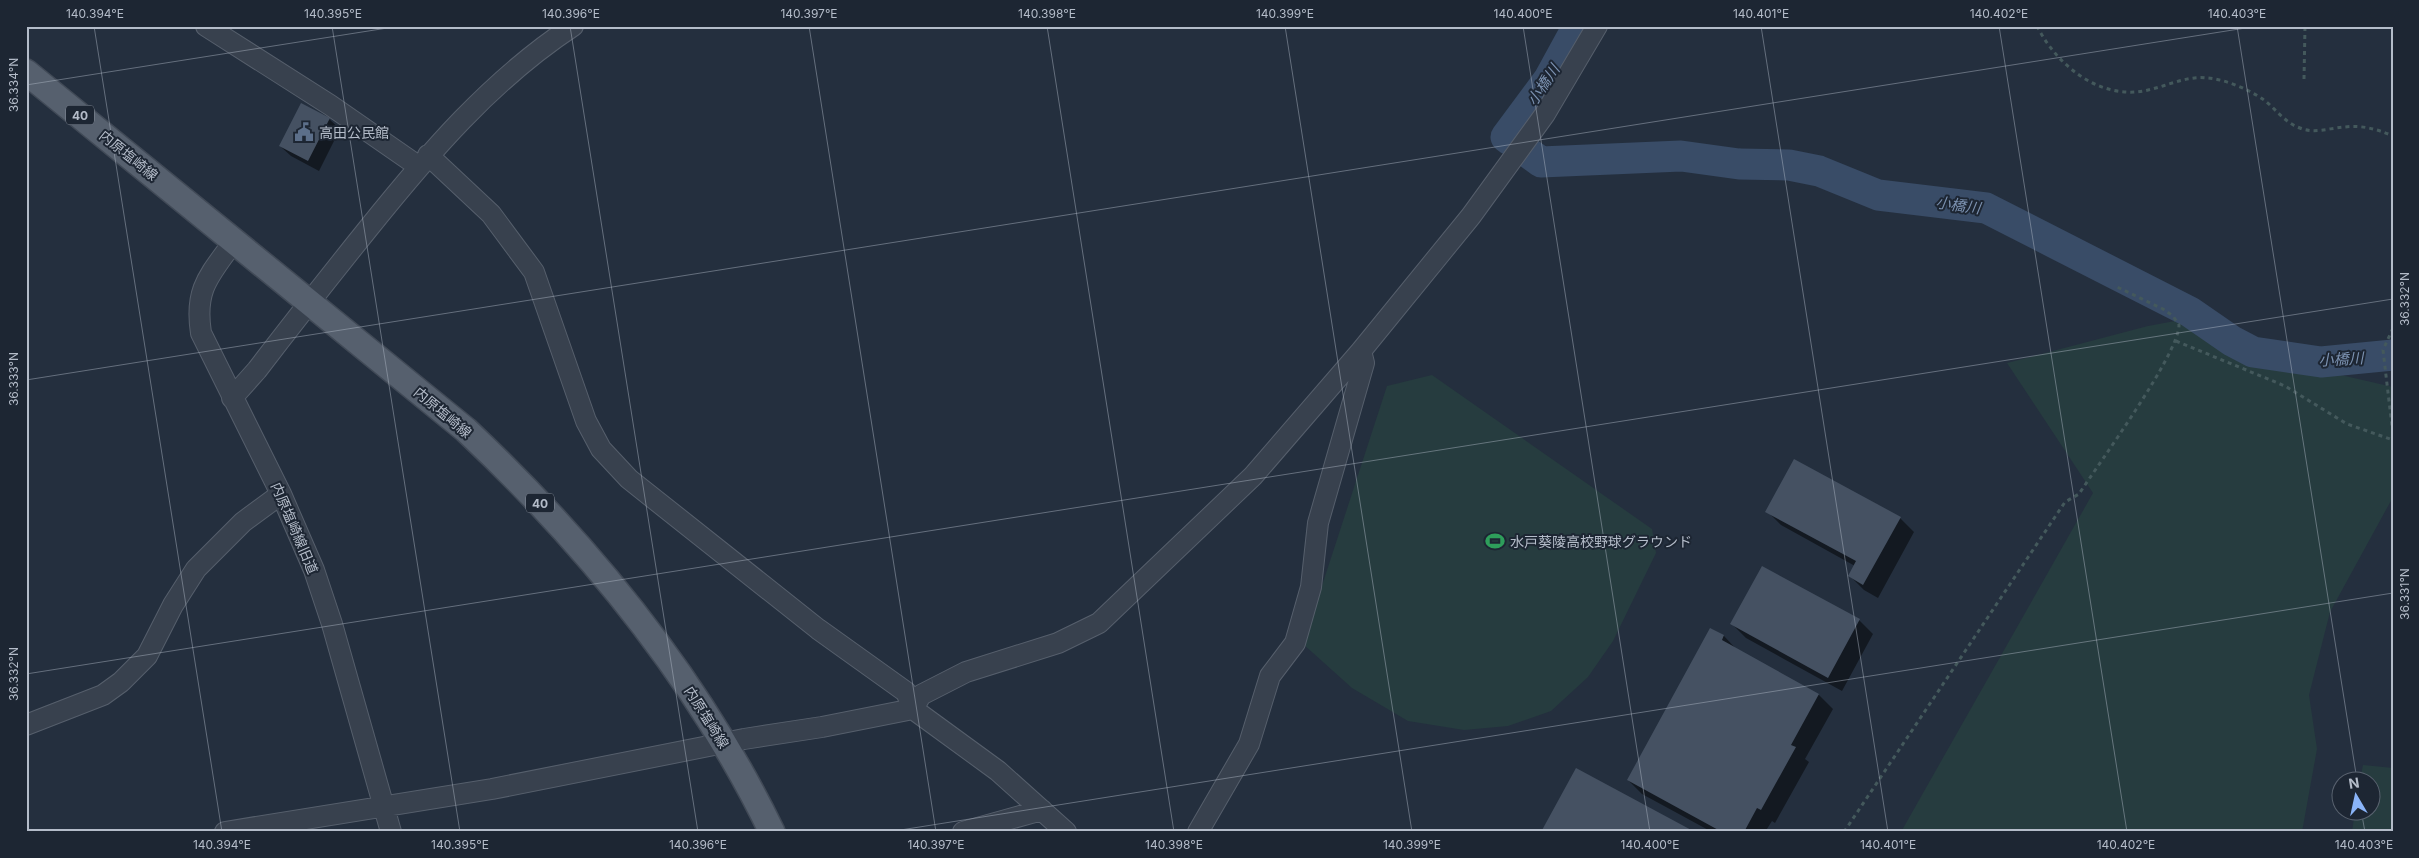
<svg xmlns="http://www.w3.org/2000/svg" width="2419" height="858" viewBox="0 0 2419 858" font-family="Inter,'Noto Sans JP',sans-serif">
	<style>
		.green { fill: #263c3f }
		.shadow { fill: #0007 }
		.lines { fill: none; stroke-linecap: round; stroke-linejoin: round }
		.river { stroke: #394c67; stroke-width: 31 }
		.building { fill: #455162 }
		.minor-casing { stroke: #565f6c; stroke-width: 22 }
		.major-casing { stroke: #414a57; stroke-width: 28 }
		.path { stroke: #44595c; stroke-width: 3; stroke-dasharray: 4 4; stroke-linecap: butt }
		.minor { stroke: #38414e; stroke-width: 20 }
		.major { stroke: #56606e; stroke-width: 25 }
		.ticks { fill: none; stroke: #b4bcc9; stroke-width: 1; stroke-opacity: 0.45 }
		.labels { text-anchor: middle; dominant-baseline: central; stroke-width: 4; stroke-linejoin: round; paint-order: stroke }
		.shield { fill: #1d2633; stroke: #878f9c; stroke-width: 1 }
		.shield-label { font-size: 12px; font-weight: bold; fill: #b4bcc9 }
		.poi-label { font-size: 14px; fill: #b4bcc9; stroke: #1d2633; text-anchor: start }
		.street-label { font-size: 14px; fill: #b4bcc9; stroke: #1d2633 }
		.water-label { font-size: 15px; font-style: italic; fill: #7c92b1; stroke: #1d2633 }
		.neatline { fill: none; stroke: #b4bcc9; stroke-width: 2 }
		.ticks-label { font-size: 12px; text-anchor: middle; fill: #b4bcc9 }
	</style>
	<rect width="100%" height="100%" fill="#242f3e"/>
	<path class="green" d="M2175,321L2293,364L2393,387V497L2330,612L2309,695L2317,749L2302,832H1901L2093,493L2007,363L2148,326Z
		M1432,375L1652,529L1656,553L1613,641L1588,677L1551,711L1508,726L1464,730L1408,721L1352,688L1303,644L1387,386Z
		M2363,765L2393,768V832H2352L2355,811L2372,810V780H2360Z"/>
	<path class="shadow" d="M329,119L340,129L319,171L291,156L280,146Z
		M1767,511L1900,518L1914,532L1878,598L1864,590L1850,576L1855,566L1781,525Z
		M1859,620L1873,634L1842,691L1746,638L1732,624Z
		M1711,629L1724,636L1738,651L1819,695L1833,709L1805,759L1809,762L1775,823L1772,821L1765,832H1712L1642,794L1628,780Z"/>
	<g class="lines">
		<path class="river" d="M1510,140L1506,137L1549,79L1578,26
			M1526,151L1541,162L1681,156L1739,164L1789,165L1819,171L1878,195L1986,208L2190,312L2232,341L2253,352L2321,362L2393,355"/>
	</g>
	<path class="building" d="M301,103L330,118L308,161L279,146Z
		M1794,459L1901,517L1863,585L1848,576L1856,561L1765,512Z
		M1762,566L1860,619L1828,678L1730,624Z
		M1710,628L1724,635L1722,640L1819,694L1791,745L1796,747L1761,810L1757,808L1744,832H1722L1627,780Z
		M1576,768L1695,832H1541Z"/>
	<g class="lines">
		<g class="minor-casing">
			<path id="minor" d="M206,26L330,105L418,166
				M428,155L491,214L534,272L586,421L601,449L629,479L818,629L906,692L913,709
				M234,241C210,275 194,288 201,333L281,494L314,570L332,624L391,832
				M232,398L257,370C293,323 330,276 367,230C428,154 491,80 573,26
				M913,709L921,695L966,672L1058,643L1099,623L1253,476L1361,351L1471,216L1545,114L1597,26
				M26,725L103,695L121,682L147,656L173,605L196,569L243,522L281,494
				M225,832L492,789L744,739L822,727L913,709L998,771L1066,832
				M963,832L1042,810
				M1198,832L1249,744L1270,676L1295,643L1311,587L1318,523L1364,363L1361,351"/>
		</g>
		<g class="major-casing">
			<path id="major" d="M26,72L466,430C589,546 698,679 772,832"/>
		</g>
		<path class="path" d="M2037,26C2055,62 2093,95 2136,92C2160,90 2184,75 2207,78C2225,79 2250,90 2264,100C2276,109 2285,123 2300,128C2314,134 2330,128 2345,127C2362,125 2377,129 2393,136
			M2304,79L2305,26
			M2393,328L2383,350L2393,435
			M2176,341L2285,386L2347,424L2393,440
			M1844,832L2065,502L2079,494C2099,463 2179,354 2179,325L2173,316L2163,309L2115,286"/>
		<use href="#minor" class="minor"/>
		<use href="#major" class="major"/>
	</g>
	<path class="ticks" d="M94,26L222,832M332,26L460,832M570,26L698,832M809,26L936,832M1047,26L1174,832M1285,26L1412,832M1523,26L1650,832M1761,26L1888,832M1999,26L2127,832M2237,26L2357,780M26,85L400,26M26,380L2258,26M26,674L2393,299M2361,810L2365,832M888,832L2393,593"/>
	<defs>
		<g id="civic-bare" transform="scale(1.5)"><path d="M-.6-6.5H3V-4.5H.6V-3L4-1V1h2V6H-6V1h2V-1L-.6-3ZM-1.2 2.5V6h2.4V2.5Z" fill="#5c6f8a" stroke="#1d2633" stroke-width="2.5" paint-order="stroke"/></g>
		<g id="stadium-bare" transform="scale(1.5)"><path d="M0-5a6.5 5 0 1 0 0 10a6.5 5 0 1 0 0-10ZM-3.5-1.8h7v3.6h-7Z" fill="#2e9e5b" stroke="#1d2633" stroke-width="2.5" paint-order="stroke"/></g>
	</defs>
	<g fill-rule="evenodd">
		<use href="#civic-bare" x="304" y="132"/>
		<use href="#stadium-bare" x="1495" y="541"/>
	</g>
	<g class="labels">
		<g class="shield">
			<rect x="66" y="105.5" width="28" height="19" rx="4"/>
			<rect x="526" y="493.5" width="28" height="19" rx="4"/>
		</g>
		<g class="shield-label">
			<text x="80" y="115">40</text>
			<text x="540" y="503">40</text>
		</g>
		<g class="poi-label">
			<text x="319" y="132">高田公民館</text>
			<text x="1510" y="541">水戸葵陵高校野球グラウンド</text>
		</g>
		<g class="street-label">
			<text transform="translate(129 155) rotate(39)">内原塩崎線</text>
			<text transform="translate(443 412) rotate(40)">内原塩崎線</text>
			<text transform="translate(295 528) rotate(67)">内原塩崎線旧道</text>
			<text transform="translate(707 717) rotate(58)">内原塩崎線</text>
		</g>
		<g class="water-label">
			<text transform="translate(1543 85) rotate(-56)">小橋川</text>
			<text transform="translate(1958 205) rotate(8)">小橋川</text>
			<text transform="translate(2341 359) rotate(-3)">小橋川</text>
		</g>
	</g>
	<rect width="2419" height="858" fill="none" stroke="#1d2633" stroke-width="55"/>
	<g transform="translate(2356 796) rotate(351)"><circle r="24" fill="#1d2633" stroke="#59626f"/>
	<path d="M0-4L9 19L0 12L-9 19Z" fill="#8ab4f8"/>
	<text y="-8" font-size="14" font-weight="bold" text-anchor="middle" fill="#b4bcc9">N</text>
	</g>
	<rect x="28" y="28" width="2364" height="802" class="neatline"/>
	<g class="ticks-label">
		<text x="95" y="18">140.394°E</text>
		<text x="333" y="18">140.395°E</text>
		<text x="571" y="18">140.396°E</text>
		<text x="809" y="18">140.397°E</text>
		<text x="1047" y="18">140.398°E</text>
		<text x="1285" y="18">140.399°E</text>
		<text x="1523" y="18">140.400°E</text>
		<text x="1761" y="18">140.401°E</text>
		<text x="1999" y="18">140.402°E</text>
		<text x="2237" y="18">140.403°E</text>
		<text transform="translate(14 85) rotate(-90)" y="4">36.334°N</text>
		<text transform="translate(2405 299) rotate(-90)" y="4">36.332°N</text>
		<text transform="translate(14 379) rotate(-90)" y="4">36.333°N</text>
		<text transform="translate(2405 594) rotate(-90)" y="4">36.331°N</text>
		<text transform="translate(14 674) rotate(-90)" y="4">36.332°N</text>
		<text x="222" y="849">140.394°E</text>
		<text x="460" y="849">140.395°E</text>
		<text x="698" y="849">140.396°E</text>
		<text x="936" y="849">140.397°E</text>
		<text x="1174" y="849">140.398°E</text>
		<text x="1412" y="849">140.399°E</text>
		<text x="1650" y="849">140.400°E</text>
		<text x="1888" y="849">140.401°E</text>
		<text x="2126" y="849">140.402°E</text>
		<text x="2364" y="849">140.403°E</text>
	</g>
</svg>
